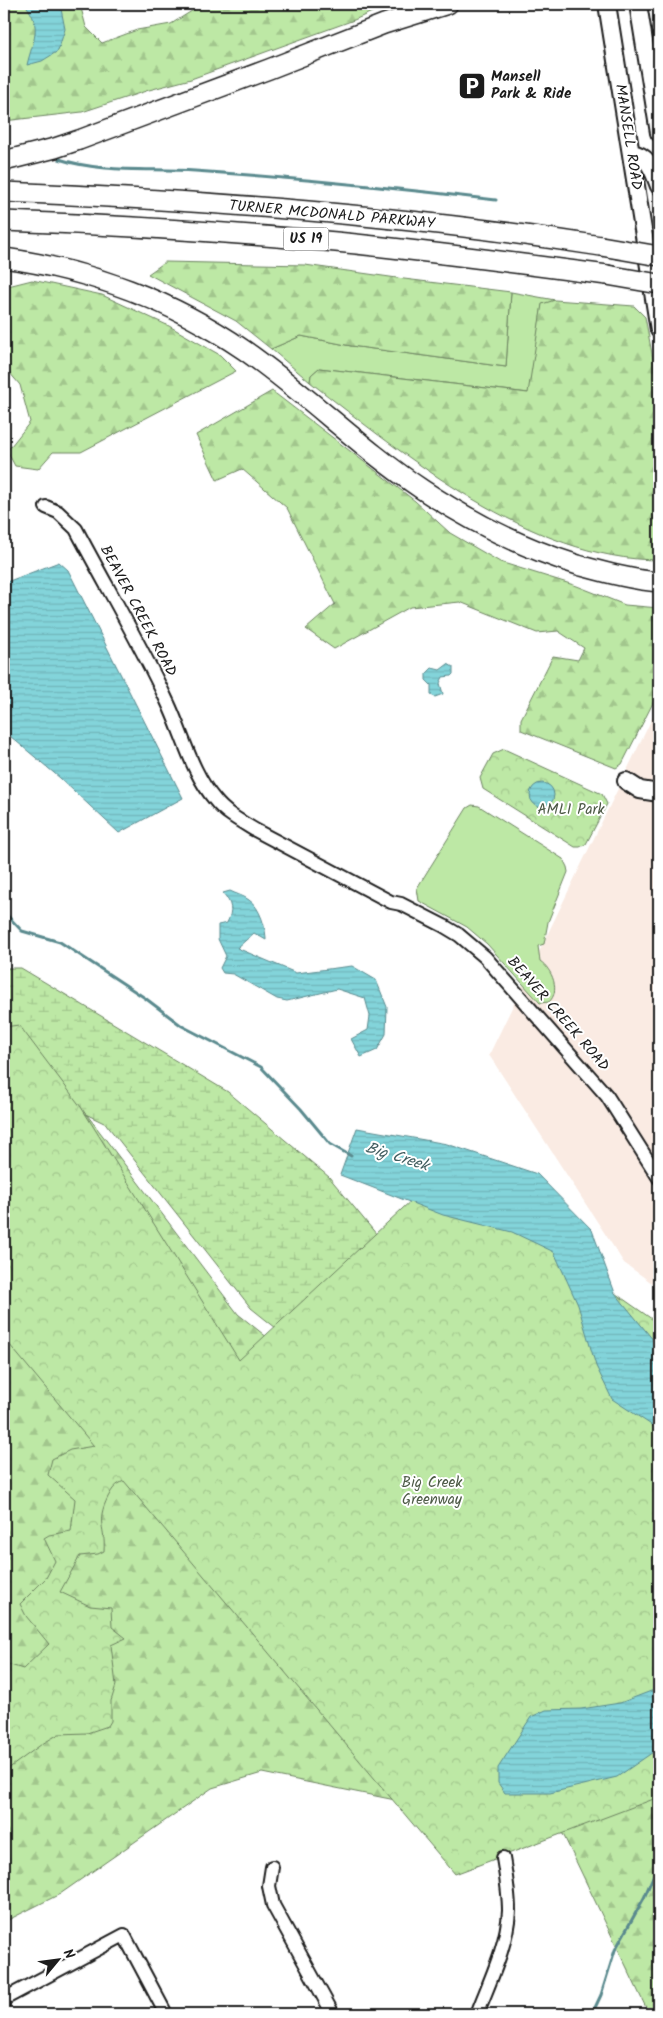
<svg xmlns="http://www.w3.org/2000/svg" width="663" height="2018" viewBox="0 0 663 2018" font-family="Kalam,sans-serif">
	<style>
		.built { fill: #faebe3 }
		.grass { fill: #bde8a5; stroke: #6c8260 }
		.forest { fill: url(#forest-firs); stroke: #6c8260 }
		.wetland { fill: url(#wetland-marsh); stroke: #6c8260 }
		.park { fill: url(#park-crowns); stroke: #6c8260 }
		.water { fill: url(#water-rules); stroke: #5a8a8e }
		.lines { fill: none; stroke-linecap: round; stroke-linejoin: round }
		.stream { stroke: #5a8a8e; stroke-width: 3 }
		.minor-casing { stroke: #1c1c1c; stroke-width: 16 }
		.major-casing { stroke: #1c1c1c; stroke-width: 20 }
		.highway-casing { stroke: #1c1c1c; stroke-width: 22 }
		.minor { stroke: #fff; stroke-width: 12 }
		.major { stroke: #fff; stroke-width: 16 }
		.highway { stroke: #fff; stroke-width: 19 }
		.highway-bridge-casing { stroke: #1c1c1c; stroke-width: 22; stroke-linecap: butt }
		.highway-bridge { stroke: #fff; stroke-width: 19 }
		.labels { text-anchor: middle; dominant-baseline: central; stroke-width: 4; stroke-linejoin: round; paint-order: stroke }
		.shield { fill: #fff; stroke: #606060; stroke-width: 1 }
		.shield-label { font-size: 14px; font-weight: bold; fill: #1c1c1c }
		.poi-label { font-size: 15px; font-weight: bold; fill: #1c1c1c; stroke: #fff; text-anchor: start }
		.street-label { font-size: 15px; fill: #1c1c1c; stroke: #fff }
		.park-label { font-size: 15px; fill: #4c5945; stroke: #fff }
		.water-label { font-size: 16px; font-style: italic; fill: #405c5e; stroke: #fff }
	</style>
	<defs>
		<pattern id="forest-firs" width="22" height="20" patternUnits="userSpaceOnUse" patternTransform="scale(1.25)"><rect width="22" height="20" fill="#bde8a5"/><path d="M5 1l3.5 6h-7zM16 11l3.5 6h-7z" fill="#a2c68d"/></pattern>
		<pattern id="wetland-marsh" width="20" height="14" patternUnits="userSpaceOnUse" patternTransform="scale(1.25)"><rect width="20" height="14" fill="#bde8a5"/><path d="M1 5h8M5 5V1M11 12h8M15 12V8" fill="none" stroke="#a2c68d"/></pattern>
		<pattern id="park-crowns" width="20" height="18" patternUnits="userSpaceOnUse" patternTransform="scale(1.25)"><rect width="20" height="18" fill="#bde8a5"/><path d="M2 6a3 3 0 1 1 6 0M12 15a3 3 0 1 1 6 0" fill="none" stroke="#a2c68d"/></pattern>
		<pattern id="water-rules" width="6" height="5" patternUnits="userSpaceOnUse" patternTransform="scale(1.25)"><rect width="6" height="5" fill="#83d4da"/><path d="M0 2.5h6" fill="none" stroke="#71b5ba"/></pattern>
	</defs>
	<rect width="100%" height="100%" fill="#fff"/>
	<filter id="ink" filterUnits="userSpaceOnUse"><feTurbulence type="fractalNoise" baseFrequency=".02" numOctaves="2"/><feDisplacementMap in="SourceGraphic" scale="10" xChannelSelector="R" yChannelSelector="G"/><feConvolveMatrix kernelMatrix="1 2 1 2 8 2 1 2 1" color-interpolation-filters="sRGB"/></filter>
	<g filter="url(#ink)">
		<path class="built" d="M659,704V1288L624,1263L489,1055Z"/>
		<path class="grass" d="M511,292L555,300L542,305L529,393L319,368L311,375L310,382L271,349L301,336L351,346L506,367Z
			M472,805L479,806L563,859L567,867L568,872L548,922L544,944L538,946L540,961C552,969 561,991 549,1002L540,1003L487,944L467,927L419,901L417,888L467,808Z"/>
		<path class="forest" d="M5,4H80L86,27L102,43L137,30L171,24L203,4H390L354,20L191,79L149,90L82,112L4,121Z
			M165,262L305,265L404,279L511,292L506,367L351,346L301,336L271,349L236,321L148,274Z
			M32,280L102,295L169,326L220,355L236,371L81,452H53L38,469L15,466L7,451L30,422L20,385L4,366V287Z
			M555,300L634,306L645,317L659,390V560C532,560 406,457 310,382L311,375L319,368L528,393L542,304Z
			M272,391L415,501L450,533L500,562L577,586L625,605L659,608V691L622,764L616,768L521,730V719L553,656L578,660L584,648L558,631L537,633L460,602L410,607L334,649L306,629L335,604L287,508L242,469L217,480L196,435Z
			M81,1107L238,1314L479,1507L659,1596V2014H649L563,1834L262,1773L212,1788L60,1894L4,1922V1145Z"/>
		<path class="wetland" d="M4,968H21L228,1092L329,1177L416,1282L421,1444L251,1308L106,1124L4,1074Z"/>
		<path class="park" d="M504,749L602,794L607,804L586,844L580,847H575L483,789L480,778L493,754Z
			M19,1025L81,1107L239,1360L442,1172L659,1324V1797L455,1874L124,1481C115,1485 113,1488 108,1497C95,1523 106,1527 104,1551L98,1554L80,1556L60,1592L90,1606L111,1608L112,1627L126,1638L111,1645L116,1685L111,1701V1721L108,1726L87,1733L59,1734L42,1744L8,1769L4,1777V1663L23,1669L49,1644L26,1616L20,1604L46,1578L55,1561L44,1538L49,1535L71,1531L75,1499L48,1475L52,1459L70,1450L94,1446L4,1338V1027Z"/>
		<path class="water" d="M25,4H60L65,29L58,51L42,61L27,65C33,39 43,28 25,4Z
			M59,562L68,570L183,798L119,833L60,778L4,731V583Z
			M448,664L453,667V674L451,676L443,677L440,683L443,694L435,697L431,695V685L426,680V674L432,668L440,670Z
			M530 795a12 12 0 1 1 24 0a12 12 0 1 1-24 0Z
			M230,891C236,894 244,896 249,900C260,907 266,928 266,940L254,933L237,948L296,973L352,966L376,980L387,1007L386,1034L377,1050L361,1057L351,1039L368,1030L370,1016L365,998L337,989L287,1001L277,999L233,974L223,973L220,968L226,956L218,939V925L227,923C233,910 232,904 223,893Z
			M357,1128L447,1144L537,1174L592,1230L615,1293L654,1341L659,1345V1430L612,1399L596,1366L578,1305L554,1252L512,1232L443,1215L340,1175Z
			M659,1688V1748L617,1777L550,1793H505L498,1783V1768L531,1717L546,1710L581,1709L620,1703Z"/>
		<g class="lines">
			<path class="stream" d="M59,159C101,173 150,168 195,171C295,178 396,188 496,200
				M4,912L22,931L60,942L145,998L182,1026L261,1067L301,1109L330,1144L351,1156
				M592,2014L601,1995L615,1950L644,1898L657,1867L659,1856"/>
			<g class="minor-casing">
				<path id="minor" d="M46,507L58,512L76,529C106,586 140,643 167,701C183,734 191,772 215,800C225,813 240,821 255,830L391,902L401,904L444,926L459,935L485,957L607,1096L659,1178
					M272,1867L269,1886L273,1905L333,2014
					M4,1999L124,1935L166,2014
					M477,2014C489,1982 507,1947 509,1911C509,1893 506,1876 503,1858"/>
			</g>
			<g class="major-casing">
				<path id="major" d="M607,4L659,330
					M638,4L659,133
					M631,153C649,155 653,171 659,186
					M626,781L640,790L659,793"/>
			</g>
			<g class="highway-casing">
				<path id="highway" d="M4,161L55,148L79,140L269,69L384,24L448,4
					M4,192C203,200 403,215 601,246
					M4,221C115,225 226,232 336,242C427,251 517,263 607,275
					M4,258C90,270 173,301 244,350C306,393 360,448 423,490C470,521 523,548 578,565C604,572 632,580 659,582"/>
			</g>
			<use href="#minor" class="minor"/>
			<use href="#major" class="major"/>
			<use href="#highway" class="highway"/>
			<g class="highway-bridge-casing">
				<path id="highway-bridge" d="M601,246L659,256
					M607,275L659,284"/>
			</g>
			<use href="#highway-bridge" class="highway-bridge"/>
		</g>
	</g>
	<defs>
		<g id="parking-square" transform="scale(1.4375)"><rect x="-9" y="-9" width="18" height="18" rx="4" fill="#1c1c1c" stroke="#fff"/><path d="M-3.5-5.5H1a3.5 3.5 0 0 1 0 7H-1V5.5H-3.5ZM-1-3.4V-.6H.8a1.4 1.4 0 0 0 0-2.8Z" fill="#fff"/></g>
	</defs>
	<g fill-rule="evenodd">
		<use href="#parking-square" x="472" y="86"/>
	</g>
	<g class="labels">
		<rect class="shield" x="283.5" y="227.5" width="45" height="23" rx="4"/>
		<g class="shield-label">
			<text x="306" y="239">US 19</text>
		</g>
		<g class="poi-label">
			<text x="491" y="77">Mansell<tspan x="491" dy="17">Park &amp; Ride</tspan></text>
		</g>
		<g class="street-label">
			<text transform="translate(628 137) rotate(81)">MANSELL ROAD</text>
			<text transform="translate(332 215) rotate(5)">TURNER MCDONALD PARKWAY</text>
			<text transform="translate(138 611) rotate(62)">BEAVER CREEK ROAD</text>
			<text transform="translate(558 1014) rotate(49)">BEAVER CREEK ROAD</text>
		</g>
		<g class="park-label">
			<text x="571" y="810">AMLI Park</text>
			<text x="432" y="1483">Big Creek<tspan x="432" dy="17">Greenway</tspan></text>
		</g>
		<g class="water-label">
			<text transform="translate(397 1157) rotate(17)">Big Creek</text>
		</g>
	</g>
	<rect width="663" height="2018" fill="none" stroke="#fff" stroke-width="20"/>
	<rect x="10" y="10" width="643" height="1998" fill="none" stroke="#1c1c1c" stroke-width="2" filter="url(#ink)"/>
	<g transform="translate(58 1960) rotate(61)" stroke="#ffffff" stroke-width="4" paint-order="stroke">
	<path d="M0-4L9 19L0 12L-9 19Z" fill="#1c1c1c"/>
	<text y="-8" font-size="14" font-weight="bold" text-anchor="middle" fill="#1c1c1c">N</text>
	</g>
</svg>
